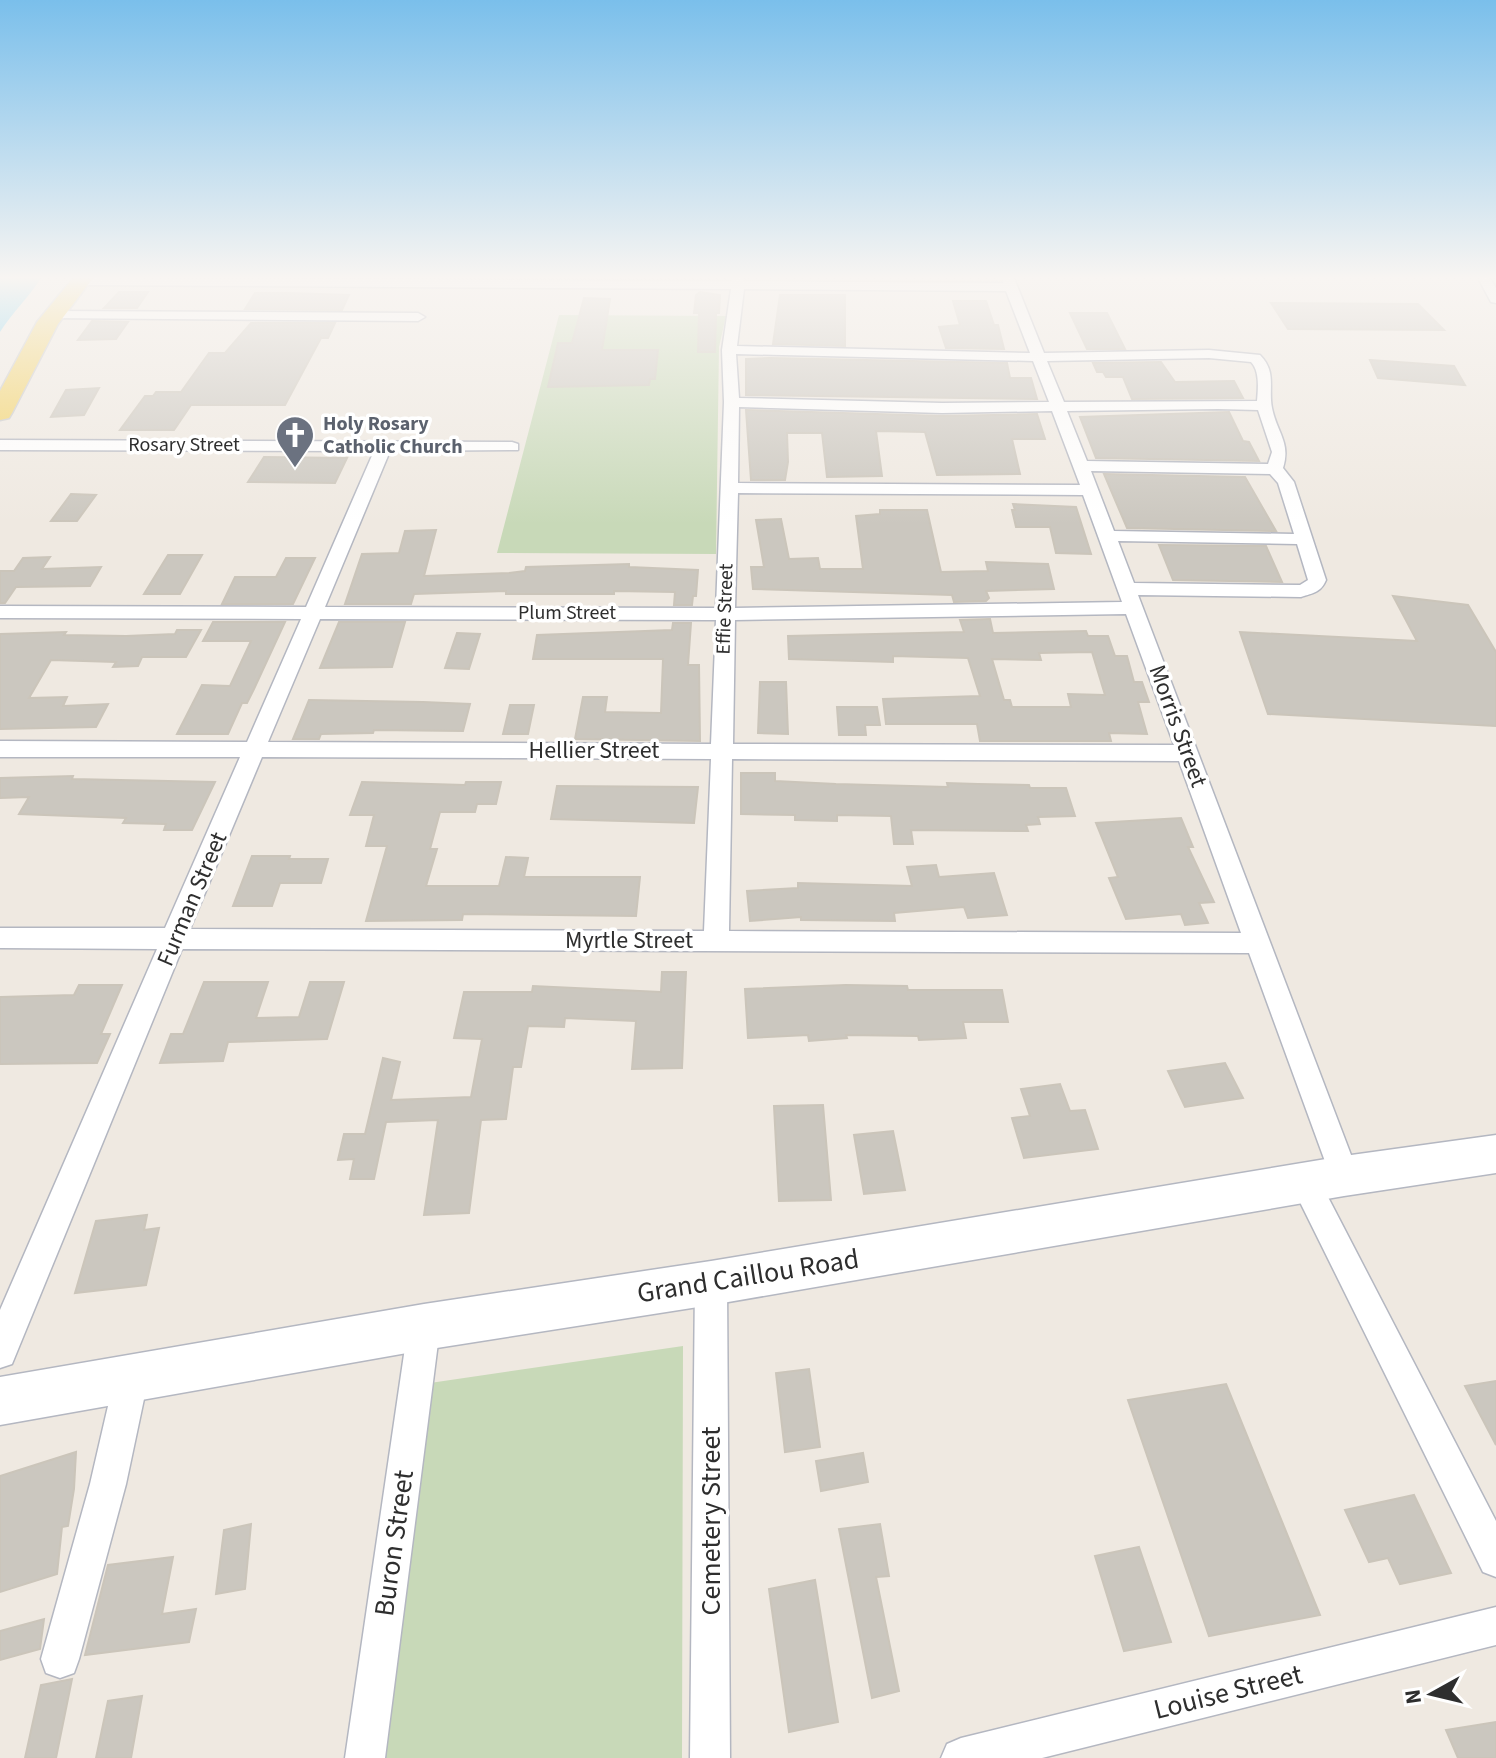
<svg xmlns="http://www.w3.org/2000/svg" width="1496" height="1758" viewBox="0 0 1496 1758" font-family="'Source Sans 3',sans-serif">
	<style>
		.cemetery { fill: #c8d9b8 }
		.water { fill: #75cff0 }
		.building { fill: #cbc7bf; stroke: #cbc5ba; stroke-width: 2; fill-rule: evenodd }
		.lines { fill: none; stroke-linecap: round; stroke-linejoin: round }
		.street-casing { stroke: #b4b7c1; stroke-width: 3 }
		.secondary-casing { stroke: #b4b7c1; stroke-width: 3 }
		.primary-casing { stroke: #c9c9c9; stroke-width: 3 }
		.street { fill: #fff; fill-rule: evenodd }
		.secondary { fill: #fff; fill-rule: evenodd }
		.primary { fill: #f2d163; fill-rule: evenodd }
		.labels { text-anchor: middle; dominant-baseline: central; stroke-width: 7; stroke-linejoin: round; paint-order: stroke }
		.far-worship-label { font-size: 20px; font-weight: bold; fill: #5b616d; stroke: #fff; text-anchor: start }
		.far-street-label { font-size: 20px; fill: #2e2e2e; stroke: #fff }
		.street-label { font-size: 24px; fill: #2e2e2e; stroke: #fff }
		.near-street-label { font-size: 28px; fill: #2e2e2e; stroke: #fff }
	</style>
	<rect width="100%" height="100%" fill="#efe9e1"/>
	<path class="cemetery" d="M559,315L726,316L719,347L716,554L497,553Z
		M683,1346L682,1758H383L430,1383Z"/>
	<path class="water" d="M0,278H41C29,297 12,313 0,332Z"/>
	<path class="building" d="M119,292H148L137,308H104Z
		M700,292L720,295L719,313H716L715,352H698L699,313H694L696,295Z
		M255,293H288L349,295L342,310L245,309Z
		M780,295H845V346L773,344Z
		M584,298L610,299L602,350H658L655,379H650L649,385L548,387L558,343H572Z
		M953,301H986L994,325H998L1004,349L946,348L939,327L960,325Z
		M1271,303L1418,304L1444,330L1288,329Z
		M1070,313H1107L1125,349H1087Z
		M92,321L128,322L116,339L78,340Z
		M251,323H335L328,338H321L285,405H191L174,430H120L145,396H153L156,392H181L209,353H225Z
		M770,358L1007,363L1010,378H1031L1037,399L746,395V359Z
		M1370,360L1454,366L1465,385L1378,378Z
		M1161,362L1175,382L1234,381L1243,398L1132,399L1123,377H1106L1103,372H1097L1093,363Z
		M99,388L84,415L51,417L66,390Z
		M746,410L942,416L1037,414L1045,439H1012L1020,474L937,475L925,432L876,431L882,476L827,477L822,433H787L788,462L785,480H751Z
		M1229,412L1243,441L1249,442L1259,461L1096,458L1080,417Z
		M264,457L347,458L335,483L248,482Z
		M1104,474L1245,477L1276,531L1127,528Z
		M71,494L96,495L77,521H51Z
		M1013,504L1076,507L1091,554L1056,553L1050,527H1016L1012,510H1015Z
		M880,510H927L941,572L988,571L986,562L1048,564L1054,589L986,591L989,598L986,601L954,602L952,595L753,589L751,567H764L756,520L781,519L789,559L818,558L820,569H863L856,516L880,514Z
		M436,530L424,576L509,573L525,571L526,567L629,564V567L698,570L696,596H693L692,605H674L675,592L614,591V594H506V591L414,594L411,604H345L362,554L399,553L405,531Z
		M1159,545L1266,546L1282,582L1173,580Z
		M168,555H202L180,594H144Z
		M50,557L42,569L101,567L90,586L16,587L5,603H0V571H14L23,558Z
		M286,558H315L293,604H222L235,577H276Z
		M1393,596L1468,605L1496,652V726L1268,714L1240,632L1417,641Z
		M990,619L993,633L1086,631L1088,636H1108L1115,656H1127L1134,682H1142L1149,702H1138L1147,734L1109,733L1111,741H980L977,724H886L883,699L980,696L968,658L893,656V662L789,659L788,636L964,632L960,620ZM1092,652L1105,695L1068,694L1071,707H1012L1010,700H1004L992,659L1041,660L1039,653Z
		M213,622H285L254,689L247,703H242L228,734H177L202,685L230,686L251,641H203Z
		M339,622H405L392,667L320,668Z
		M673,623H691L688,665H699L700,741L575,739L583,697H607L605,712L661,713L663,659H533L537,635L672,630Z
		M177,630H201L186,657H142L138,666L113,667L116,662L51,660L29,698L67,697L63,706L108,704L96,727L0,729V634L66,632L64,635L126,636L175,634Z
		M457,633L480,634L469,669L445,668Z
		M760,682H786L788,734L758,733Z
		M309,700L423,702L470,704L463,731L374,730L373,733L321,734L319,739H293Z
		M510,705H534L528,734H503Z
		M837,707H877L880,725H865L866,735H839Z
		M741,773H775V781L836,784L948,787L947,783L978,784L1029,785L1030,788H1066L1075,816L1038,817L1040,824L1026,825L1028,831L911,830L913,844H894L891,816L837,815V821L795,820V815L741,814Z
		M73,776L72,779L215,782L192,830H164L166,824L123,823L126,818L19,814L29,797L0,798V778Z
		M362,782L465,785L466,782H501L496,804H477L475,812H440L430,849H437L426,886H499L506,857L528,858L524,877H640L636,916L463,914L462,920L366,921L387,846H366L374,815H350Z
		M557,786L698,787L694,823L551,819Z
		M1181,818L1193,847H1188L1214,902L1199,903L1208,923L1185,925L1181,914L1126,919L1109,878L1118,877L1096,823Z
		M252,856H290L289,859H328L321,883H280L272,906H233Z
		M936,865L939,877L994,873L1007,915L968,918L964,907L894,913L895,921L801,920V917L750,921L747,891L798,888V883L912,886L907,867Z
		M662,972H686L682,1068L632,1069L636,1021L565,1018L564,1027L528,1026L521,1067H513L506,1119L481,1120L469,1213L424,1215L438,1120L386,1122L374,1179H350L354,1159L338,1160L344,1134H365L383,1058L400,1062L391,1100L471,1097L482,1039L454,1038L464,992H532L533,986L661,992Z
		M204,982H268L256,1018L299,1017L310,982H344L327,1039L228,1042L223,1061L160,1063L171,1034H183Z
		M79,985H122L101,1034H110L97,1063L0,1064V997L74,995Z
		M846,985L907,986L908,990H1002L1008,1022H963L966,1038L919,1040L918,1036L846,1035L847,1038L809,1041L808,1035L748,1038L745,989Z
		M1225,1063L1243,1098L1185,1107L1168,1071Z
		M1060,1084L1070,1111L1085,1110L1098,1149L1024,1158L1012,1118L1030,1116L1021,1089Z
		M823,1105L831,1200L779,1201L774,1106Z
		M893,1131L905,1190L864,1194L854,1135Z
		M147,1215L144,1230L159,1228L146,1285L75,1293L96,1221Z
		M809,1369L820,1447L785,1452L776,1373Z
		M1496,1381V1445L1465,1386Z
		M1226,1384L1320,1615L1209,1636L1128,1400Z
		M76,1452L74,1489L68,1526L62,1527L57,1574L0,1592V1476Z
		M863,1453L868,1482L821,1491L816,1461Z
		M1414,1495L1451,1573L1400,1584L1388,1558L1369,1562L1345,1510Z
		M251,1524L245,1589L216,1594L224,1530Z
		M880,1524L889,1576L876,1577L899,1691L872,1698L839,1529Z
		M1139,1547L1171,1642L1124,1651L1095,1556Z
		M173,1557L162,1614L196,1609L189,1642L85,1655L108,1565Z
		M815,1580L838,1722L789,1732L769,1589Z
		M44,1619L40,1649L0,1660V1631Z
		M72,1679L56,1758H25L41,1685Z
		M142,1696L131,1758H96L108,1701Z
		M1496,1722V1758H1458L1446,1730Z"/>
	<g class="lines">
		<g class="street-casing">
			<path id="street" d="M76,278L731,281L732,278H744V281L1003,283L1002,278H1014L1044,353L1209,350L1260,355C1277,372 1268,388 1272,408C1277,433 1291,442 1283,468L1294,482L1326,580C1321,592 1314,593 1301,597L1138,595L1359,1176L1354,1186L1344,1190L1334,1186L1249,953L182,949L12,1364L0,1368V1310L157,949L0,948V928H165L240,757H0V741L247,742L301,619L0,618V606L306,607L374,451L0,450V440L512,442L518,444V450L390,451L325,607L716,608L724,402L722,350L731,289L79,285L73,281ZM744,289L1006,291L1030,353L737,346ZM736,354L1033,361L1049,402L942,403L739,398ZM1209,358L1251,362C1260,371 1258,389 1257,401L1064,402L1047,361ZM739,407L942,413L1052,411L1080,485L738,483ZM1218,409L1258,410L1272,452L1268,464L1087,461L1067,411ZM1091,471L1270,474L1278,483L1294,534L1114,531ZM738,493L1083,495L1122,602L735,608ZM1118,541L1297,544L1308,580L1300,585L1134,583ZM1126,614L1174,745L733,744L735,620ZM320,619L716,620L711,744L268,742ZM262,757L711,759L704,931L190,929ZM732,759L1179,761L1241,933L729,931Z
				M1478,278H1490L1496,288V303L1491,302Z
				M53,311L418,313L425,317L418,321L48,318L46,315Z
				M1306,1170L1316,1174L1496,1521V1577L1483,1572L1296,1194L1291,1184L1296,1174Z
				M711,1267L722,1272L727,1283L730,1758H690L695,1283L700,1272Z
				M424,1311L435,1316L440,1327L385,1758H345L408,1327L413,1316Z
				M131,1363L143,1368L148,1380L126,1484L79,1659L74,1673L60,1678L46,1673L41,1659L90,1484L114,1380L119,1368Z
				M1496,1607V1645L1042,1758H941L947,1744L961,1738Z"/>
		</g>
		<g class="secondary-casing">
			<path id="secondary" d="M1496,1135V1173L1344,1196L711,1305L424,1350L0,1425V1377L424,1304L711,1261L1344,1156Z"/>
		</g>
		<g class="primary-casing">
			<path id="primary" d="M73,278H93L58,324L12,413L9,418L0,420V391L37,322Z"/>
		</g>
		<use href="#street" class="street"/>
		<use href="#secondary" class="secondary"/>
		<use href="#primary" class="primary"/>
	</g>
	<linearGradient id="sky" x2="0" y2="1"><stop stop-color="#7abfeb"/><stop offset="0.53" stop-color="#f8f5f2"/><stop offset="1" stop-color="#f8f5f2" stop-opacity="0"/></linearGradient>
	<rect width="1496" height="524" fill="url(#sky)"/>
	<defs>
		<g id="church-pin" transform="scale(2)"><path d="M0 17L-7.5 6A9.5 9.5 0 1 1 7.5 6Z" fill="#6b7280" stroke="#fff"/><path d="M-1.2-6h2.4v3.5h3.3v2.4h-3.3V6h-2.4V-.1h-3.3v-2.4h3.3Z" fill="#fff"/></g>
	</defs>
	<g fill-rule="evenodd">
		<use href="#church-pin" x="295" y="435"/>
	</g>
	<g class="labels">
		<g class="far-worship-label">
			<text x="323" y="424">Holy Rosary<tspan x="323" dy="23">Catholic Church</tspan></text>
		</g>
		<g class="far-street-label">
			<text x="184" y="445">Rosary Street</text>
			<text transform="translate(725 609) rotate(-88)">Effie Street</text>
			<text x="567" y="613">Plum Street</text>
		</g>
		<g class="street-label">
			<text transform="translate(1178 726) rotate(70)">Morris Street</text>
			<text x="594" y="750">Hellier Street</text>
			<text transform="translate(192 899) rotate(-67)">Furman Street</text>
			<text x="629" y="940">Myrtle Street</text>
		</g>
		<g class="near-street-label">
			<text transform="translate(748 1276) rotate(-9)">Grand Caillou Road</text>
			<text transform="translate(711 1521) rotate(-90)">Cemetery Street</text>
			<text transform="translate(394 1543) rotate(-82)">Buron Street</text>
			<text transform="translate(1228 1692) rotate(-14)">Louise Street</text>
		</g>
	</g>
	<g transform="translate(1432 1694) rotate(262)" stroke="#ffffff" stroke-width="6" paint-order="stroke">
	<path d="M0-6L14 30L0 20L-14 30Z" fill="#2e2e2e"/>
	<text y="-12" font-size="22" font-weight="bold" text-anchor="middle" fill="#2e2e2e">N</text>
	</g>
</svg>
